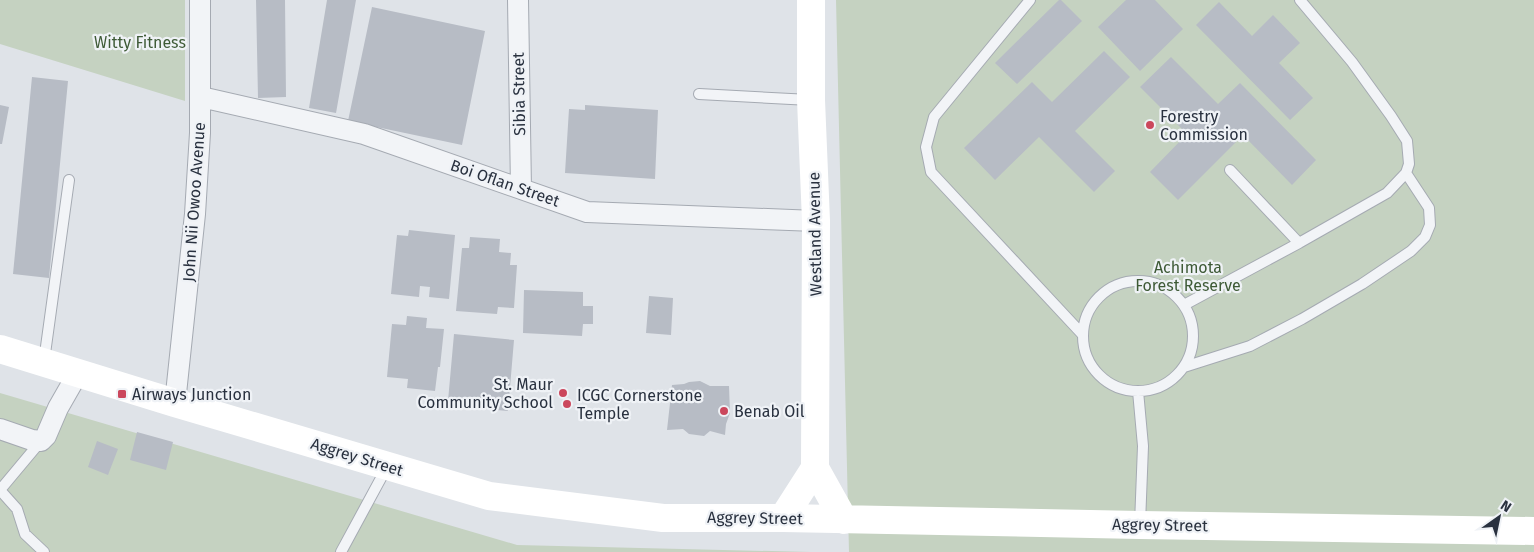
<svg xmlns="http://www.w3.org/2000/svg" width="1534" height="552" viewBox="0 0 1534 552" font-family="'Fira Sans',sans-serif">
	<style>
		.green { fill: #c5d2c1 }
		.building { fill: #b7bcc5 }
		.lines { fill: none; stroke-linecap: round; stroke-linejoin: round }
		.lane-casing { stroke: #a5aab2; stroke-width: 12 }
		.street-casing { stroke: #a5aab2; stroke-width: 22 }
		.lane { stroke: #f2f4f7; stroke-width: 10 }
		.street { stroke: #f2f4f7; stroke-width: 20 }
		.secondary { stroke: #fff; stroke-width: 28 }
		.poi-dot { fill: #cb475c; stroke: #eff2f6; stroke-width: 2 }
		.labels { text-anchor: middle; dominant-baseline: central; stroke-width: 4.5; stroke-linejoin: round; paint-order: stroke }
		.park-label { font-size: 16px; fill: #3e5a36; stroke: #eff2f6 }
		.street-label { font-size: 16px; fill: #29313f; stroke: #eff2f6 }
		.poi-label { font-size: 16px; fill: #29313f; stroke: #eff2f6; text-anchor: start }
	</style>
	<rect width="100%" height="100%" fill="#dfe3e8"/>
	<path class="green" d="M0,0H185V101L0,44Z
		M836,0H1534V552H849Z
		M0,393L517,545L811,552H0Z"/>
	<path class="building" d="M256,0H285L286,97L258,98Z
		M327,0H356L336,113L309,108Z
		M1059,0H1061L1082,21L1017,84L995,63Z
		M1126,0H1155L1183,29L1140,71L1098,27Z
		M1219,2L1252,36L1273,15L1300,43L1279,63L1313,98L1290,120L1196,25Z
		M372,7L485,31L462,145L348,121Z
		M1104,51L1130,77L1075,131L1115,171L1094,192L1039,137L995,180L964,148L1032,82L1052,102Z
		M1171,57L1218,104L1240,83L1316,160L1292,185L1243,135L1178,200L1150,172L1187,134L1140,87Z
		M32,77L68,81L49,278L13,274Z
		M0,105L9,107L2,144H0Z
		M585,105L658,110L655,179L565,173L569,109L585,110Z
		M409,230L455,235L449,299L429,297L430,287L420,286L419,297L391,294L397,235L408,236Z
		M470,237L500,239L499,252L511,253L510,265H517L514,308L498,307L497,314L456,311L462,248H469Z
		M524,290L583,292V306H593V324H583L582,336L523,333Z
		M649,296L673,298L671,335L646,333Z
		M407,316L427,318L426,328L444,329L440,367H438L435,391L407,388L408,379L387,377L392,324L406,325Z
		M454,334L514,340L508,411L474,408L475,403L448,401Z
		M700,381L710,386H729L730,413L726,424L725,435L710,431L704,436L689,434L683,429L667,430L672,385L684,384L689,382Z
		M137,432L173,442L166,470L130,460Z
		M97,441L118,449L108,475L88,467Z"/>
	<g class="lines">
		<g class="lane-casing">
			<path id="lane" d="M1030,0L934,117L926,147L931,172L1083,335
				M699,94L810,100
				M1230,170L1299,243
				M1083 336a55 55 0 1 1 110 0a55 55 0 1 1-110 0Z
				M1184,305L1299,243L1387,193L1406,173L1409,164L1407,141L1391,116L1352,62L1300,0
				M44,361L69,180
				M1184,367L1250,346L1302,319L1362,284L1411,251L1425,237L1430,225L1429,208L1406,173
				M1138,391L1143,446L1140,524
				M0,490L17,509L25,534L44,552
				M0,490L41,441
				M341,552L387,467"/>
		</g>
		<g class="street-casing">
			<path id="street" d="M518,0L521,189
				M201,97L364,134L587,212L816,221
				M175,403L195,214L200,133V0
				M0,429L32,440L41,441L46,436L58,408L78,373"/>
		</g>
		<use href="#lane" class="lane"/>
		<use href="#street" class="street"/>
		<path class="secondary" d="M811,0V100L816,221L815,468L844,520
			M0,349L175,403L489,496L663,518H783L1140,525L1534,531
			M783,518L815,468"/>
	</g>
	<g class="poi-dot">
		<circle cx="1150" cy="125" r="5"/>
		<circle cx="563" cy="393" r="5"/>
		<rect x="117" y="389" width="10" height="10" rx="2.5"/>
		<circle cx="567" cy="404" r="5"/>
		<circle cx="724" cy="411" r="5"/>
	</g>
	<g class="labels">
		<g class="park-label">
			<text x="140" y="42">Witty Fitness</text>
			<text x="1188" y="267">Achimota<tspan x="1188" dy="18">Forest Reserve</tspan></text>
		</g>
		<g class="street-label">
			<text transform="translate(519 94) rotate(-91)">Sibia Street</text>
			<text transform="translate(505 183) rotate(19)">Boi Oflan Street</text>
			<text transform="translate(194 202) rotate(-86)">John Nii Owoo Avenue</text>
			<text transform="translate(815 234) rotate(-91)">Westland Avenue</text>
			<text transform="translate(357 457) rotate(17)">Aggrey Street</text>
			<text transform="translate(755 518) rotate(1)">Aggrey Street</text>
			<text transform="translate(1160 525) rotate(1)">Aggrey Street</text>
		</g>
		<g class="poi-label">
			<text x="1160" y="116">Forestry<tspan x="1160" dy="18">Commission</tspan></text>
			<text x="553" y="384" text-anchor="end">St. Maur<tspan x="553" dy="18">Community School</tspan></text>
			<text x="132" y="394">Airways Junction</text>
			<text x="577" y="395">ICGC Cornerstone<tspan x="577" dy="18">Temple</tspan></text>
			<text x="734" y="411">Benab Oil</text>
		</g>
	</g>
	<g transform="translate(1499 517) rotate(33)" stroke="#eff2f6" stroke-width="4" paint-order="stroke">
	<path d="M0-4L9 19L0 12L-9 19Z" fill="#29313f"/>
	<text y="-8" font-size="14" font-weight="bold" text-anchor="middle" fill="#29313f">N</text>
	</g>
</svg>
